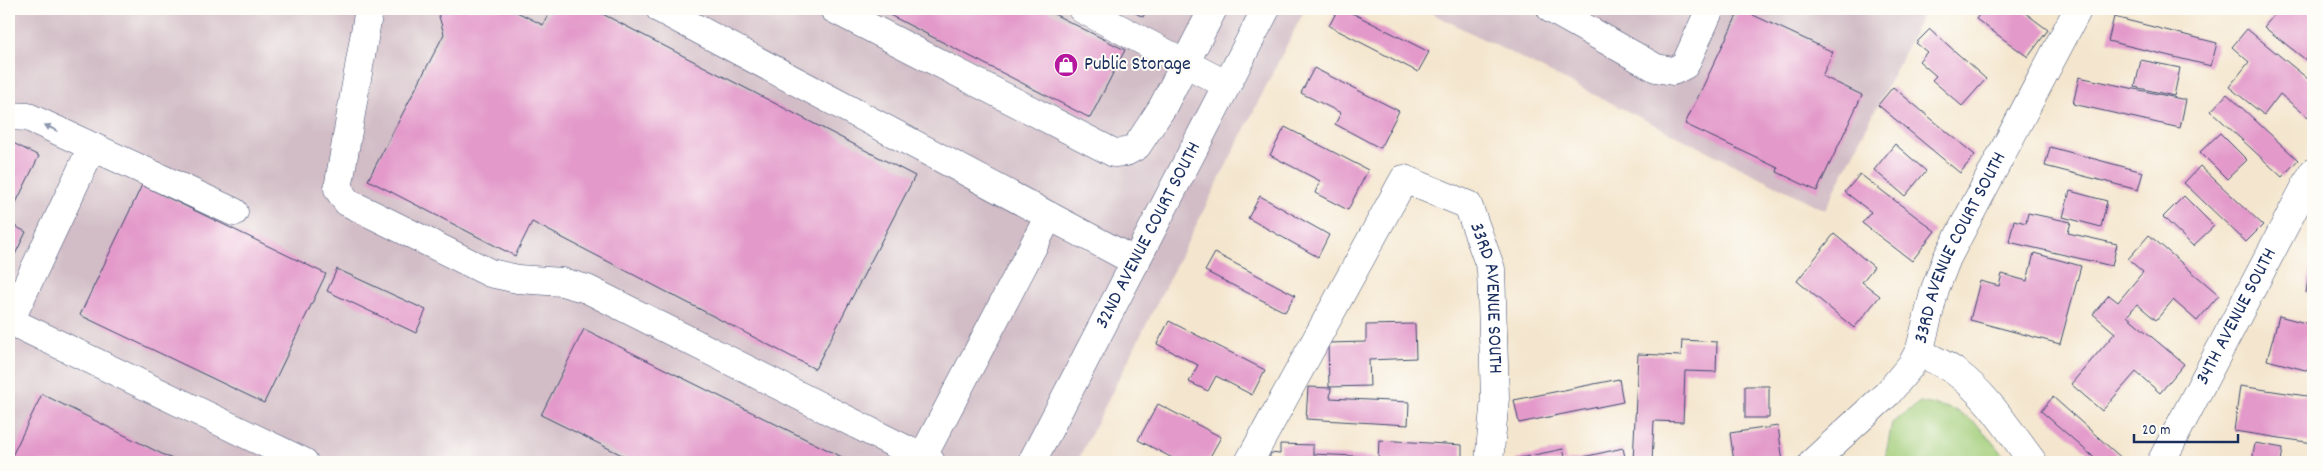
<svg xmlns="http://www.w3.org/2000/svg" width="2322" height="471" viewBox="0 0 2322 471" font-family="Dekko,sans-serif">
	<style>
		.industrial { fill: #d2bdc6 }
		.green { fill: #a2cd79; stroke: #5e7e6c }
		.building { fill: #e39aca }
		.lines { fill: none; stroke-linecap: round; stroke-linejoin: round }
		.minor-casing { stroke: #3c4a6f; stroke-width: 29 }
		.minor { stroke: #fff; stroke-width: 28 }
		.oneway { fill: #8d97ae }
		.labels { text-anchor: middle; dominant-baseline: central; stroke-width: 4; stroke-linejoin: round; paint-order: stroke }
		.poi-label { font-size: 20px; fill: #1b2f5e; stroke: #fdfcf7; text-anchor: start }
		.street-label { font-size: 20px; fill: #1b2f5e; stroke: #fdfcf7 }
	</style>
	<rect width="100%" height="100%" fill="#fdfcf7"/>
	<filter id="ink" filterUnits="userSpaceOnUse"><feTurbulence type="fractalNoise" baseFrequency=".02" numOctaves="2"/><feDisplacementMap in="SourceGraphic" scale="10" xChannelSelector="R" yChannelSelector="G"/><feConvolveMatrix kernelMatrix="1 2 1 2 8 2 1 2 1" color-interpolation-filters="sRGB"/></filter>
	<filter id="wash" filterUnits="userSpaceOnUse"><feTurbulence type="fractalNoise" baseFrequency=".0096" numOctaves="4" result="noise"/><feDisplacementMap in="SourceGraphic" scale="20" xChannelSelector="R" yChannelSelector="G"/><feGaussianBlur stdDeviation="1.12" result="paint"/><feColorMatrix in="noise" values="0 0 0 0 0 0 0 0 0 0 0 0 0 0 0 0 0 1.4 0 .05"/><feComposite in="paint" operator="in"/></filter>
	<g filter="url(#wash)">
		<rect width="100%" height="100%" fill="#f4e6ce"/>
		<path class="industrial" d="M9,9H1305L1077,462H9Z
			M1423,9H1926L1825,210Z"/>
		<path class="green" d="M1920,402C1934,405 1953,407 1965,416C1982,427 1997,446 2009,462H1886L1885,458L1892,423Z"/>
		<g id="blocks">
			<path class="building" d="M437,9H511L543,25L551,9H593L915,176L815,369L532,222L515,256L368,180L444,34Z
				M878,9H1044L1125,50L1090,118Z
				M1128,9H1147L1143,17Z
				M1338,9H1344L1429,52L1418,72L1329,26Z
				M1740,9L1833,52L1822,76L1862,95L1817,191L1777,172L1778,168L1685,124Z
				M1983,9H2020L2048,30L2028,57L1976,19Z
				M2279,9H2313V50L2306,60L2264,27Z
				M2114,17L2217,43L2211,66L2108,41Z
				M1930,29L1986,79L1962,106L1932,80L1936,76L1919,61L1927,52L1916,43Z
				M2247,29L2313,83V110L2308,117L2280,94L2264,115L2229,87L2249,62L2232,47Z
				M2141,60L2180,68L2174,96L2135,87Z
				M1314,68L1399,111L1380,148L1335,124L1341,113L1301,93Z
				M2079,77L2186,100L2180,128L2073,104Z
				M1893,87L1975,155L1960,173L1878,105Z
				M2227,94L2298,160L2282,177L2211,111Z
				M1285,127L1368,170L1348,210L1315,193L1320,181L1270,155Z
				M2220,133L2247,160L2227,179L2200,152Z
				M9,141L39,156L9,217Z
				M1895,144L1926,171L1905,196L1874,170Z
				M2050,147L2143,172L2138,190L2045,166Z
				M2200,166L2263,225L2246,242L2184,183Z
				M1860,174L1935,231L1912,261L1862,223L1871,212L1845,192Z
				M142,185L326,274L264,403L80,315Z
				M2070,191L2107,201L2101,227L2063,217Z
				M1260,196L1329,235L1318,257L1248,218Z
				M2184,196L2214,226L2193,246L2163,217Z
				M2028,213L2071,222L2068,233L2117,244L2112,266L2009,242L2014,220L2026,223Z
				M9,223L26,232L9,267Z
				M1834,234L1874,267L1862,282L1880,296L1854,328L1797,281Z
				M2149,235L2219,295L2197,321L2173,300L2156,320L2137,304L2127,316L2184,364L2160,393L2136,372L2102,411L2071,384L2115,333L2093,314L2109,295L2118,302L2143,272L2128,259Z
				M1215,253L1295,295L1285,312L1205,271Z
				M2034,253L2081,266L2060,344L1970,320L1980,281L1999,286L2002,274L2027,281Z
				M2311,258H2313V294L2306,293Z
				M337,269L426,310L416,333L327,291Z
				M2279,316L2313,325V372L2267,360Z
				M1169,321L1265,370L1252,395L1216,376L1208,391L1189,382L1198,365L1157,344Z
				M1415,324L1416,358L1369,360L1370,386L1329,387L1328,343L1366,342V325Z
				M584,329L852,462H636L541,415Z
				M1682,340L1717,342L1716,372L1685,371L1683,422L1654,421L1652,462H1633L1638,354L1681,356Z
				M1619,379L1623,402L1519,423L1514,400Z
				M1745,386H1769V418H1745Z
				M2240,386L2313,397V443L2234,431Z
				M1308,387L1331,388L1330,398L1409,402L1408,425L1306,419Z
				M42,394L178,462H9Z
				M2053,397L2126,462H2099L2041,411Z
				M1158,404L1221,437L1207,462H1180L1138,440Z
				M1778,426L1783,462H1734L1730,433Z
				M1379,440L1462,445V462L1378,460Z
				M2255,443L2283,448L2281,462H2252Z
				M1280,444L1313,445V454L1374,457L1373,462H1270V453L1280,454Z
				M1623,448L1626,462H1516L1515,459L1563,449L1566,461Z"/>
		</g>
	</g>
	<g filter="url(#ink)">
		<use href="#blocks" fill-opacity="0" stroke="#3c4a6f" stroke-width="1"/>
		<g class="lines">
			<g class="minor-casing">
				<g id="minor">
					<path d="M369,9L338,189L347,202L490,273L518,279L562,282L587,289L931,462"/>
					<path d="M660,9L1136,262"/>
					<path d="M834,9L1114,153L1126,152L1137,146L1162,108L1213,9"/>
					<path d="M1082,9L1227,85"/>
					<path d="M1551,9L1656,68L1673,71L1685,65L1710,9"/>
					<path d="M9,116L28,117L234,212"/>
					<path d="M10,321L304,462"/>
					<path d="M9,323L92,147"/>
					<path d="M1919,352C1932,359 1945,364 1957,373C1988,396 2010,432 2033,462"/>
					<path d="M922,458L1049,216"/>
					<path id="s1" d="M1032,462L1266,9"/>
					<path id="s2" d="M1249,462L1404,179L1468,205L1491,269L1495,398L1489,462"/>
					<path id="s3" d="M1813,462L1888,393L1912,364L1920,349L1935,289L1947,258L2078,9"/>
					<path id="s4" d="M2161,462L2313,172"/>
				</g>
			</g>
			<use href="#minor" class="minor"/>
		</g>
		<defs><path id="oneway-solid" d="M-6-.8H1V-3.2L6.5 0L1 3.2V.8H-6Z" transform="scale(1.25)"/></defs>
		<use class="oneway" href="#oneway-solid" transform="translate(51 128) rotate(-155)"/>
	</g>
	<defs>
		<g id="shop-disc" transform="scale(1.25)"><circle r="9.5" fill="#b5179e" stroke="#fdfcf7"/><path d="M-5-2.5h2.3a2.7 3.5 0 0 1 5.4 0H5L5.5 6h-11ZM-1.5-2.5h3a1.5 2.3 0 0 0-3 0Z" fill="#fff"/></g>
	</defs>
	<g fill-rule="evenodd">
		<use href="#shop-disc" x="1066" y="65"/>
	</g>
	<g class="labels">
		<g class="poi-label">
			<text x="1084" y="65">Public Storage</text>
		</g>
		<g class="street-label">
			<text stroke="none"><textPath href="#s1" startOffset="255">32ND AVENUE COURT SOUTH</textPath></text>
			<text stroke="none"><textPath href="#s3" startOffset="266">33RD AVENUE COURT SOUTH</textPath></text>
			<text stroke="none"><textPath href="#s2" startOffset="488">33RD AVENUE SOUTH</textPath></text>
			<text stroke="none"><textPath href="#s4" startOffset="164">34TH AVENUE SOUTH</textPath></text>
		</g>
	</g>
	<rect width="2322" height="471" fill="none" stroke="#fdfcf7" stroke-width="30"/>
	<path d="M2134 434v8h104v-8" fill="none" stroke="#1b2f5e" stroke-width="2.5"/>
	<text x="2142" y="434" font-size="15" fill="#1b2f5e" stroke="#fdfcf7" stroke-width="4" paint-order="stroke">20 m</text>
</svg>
